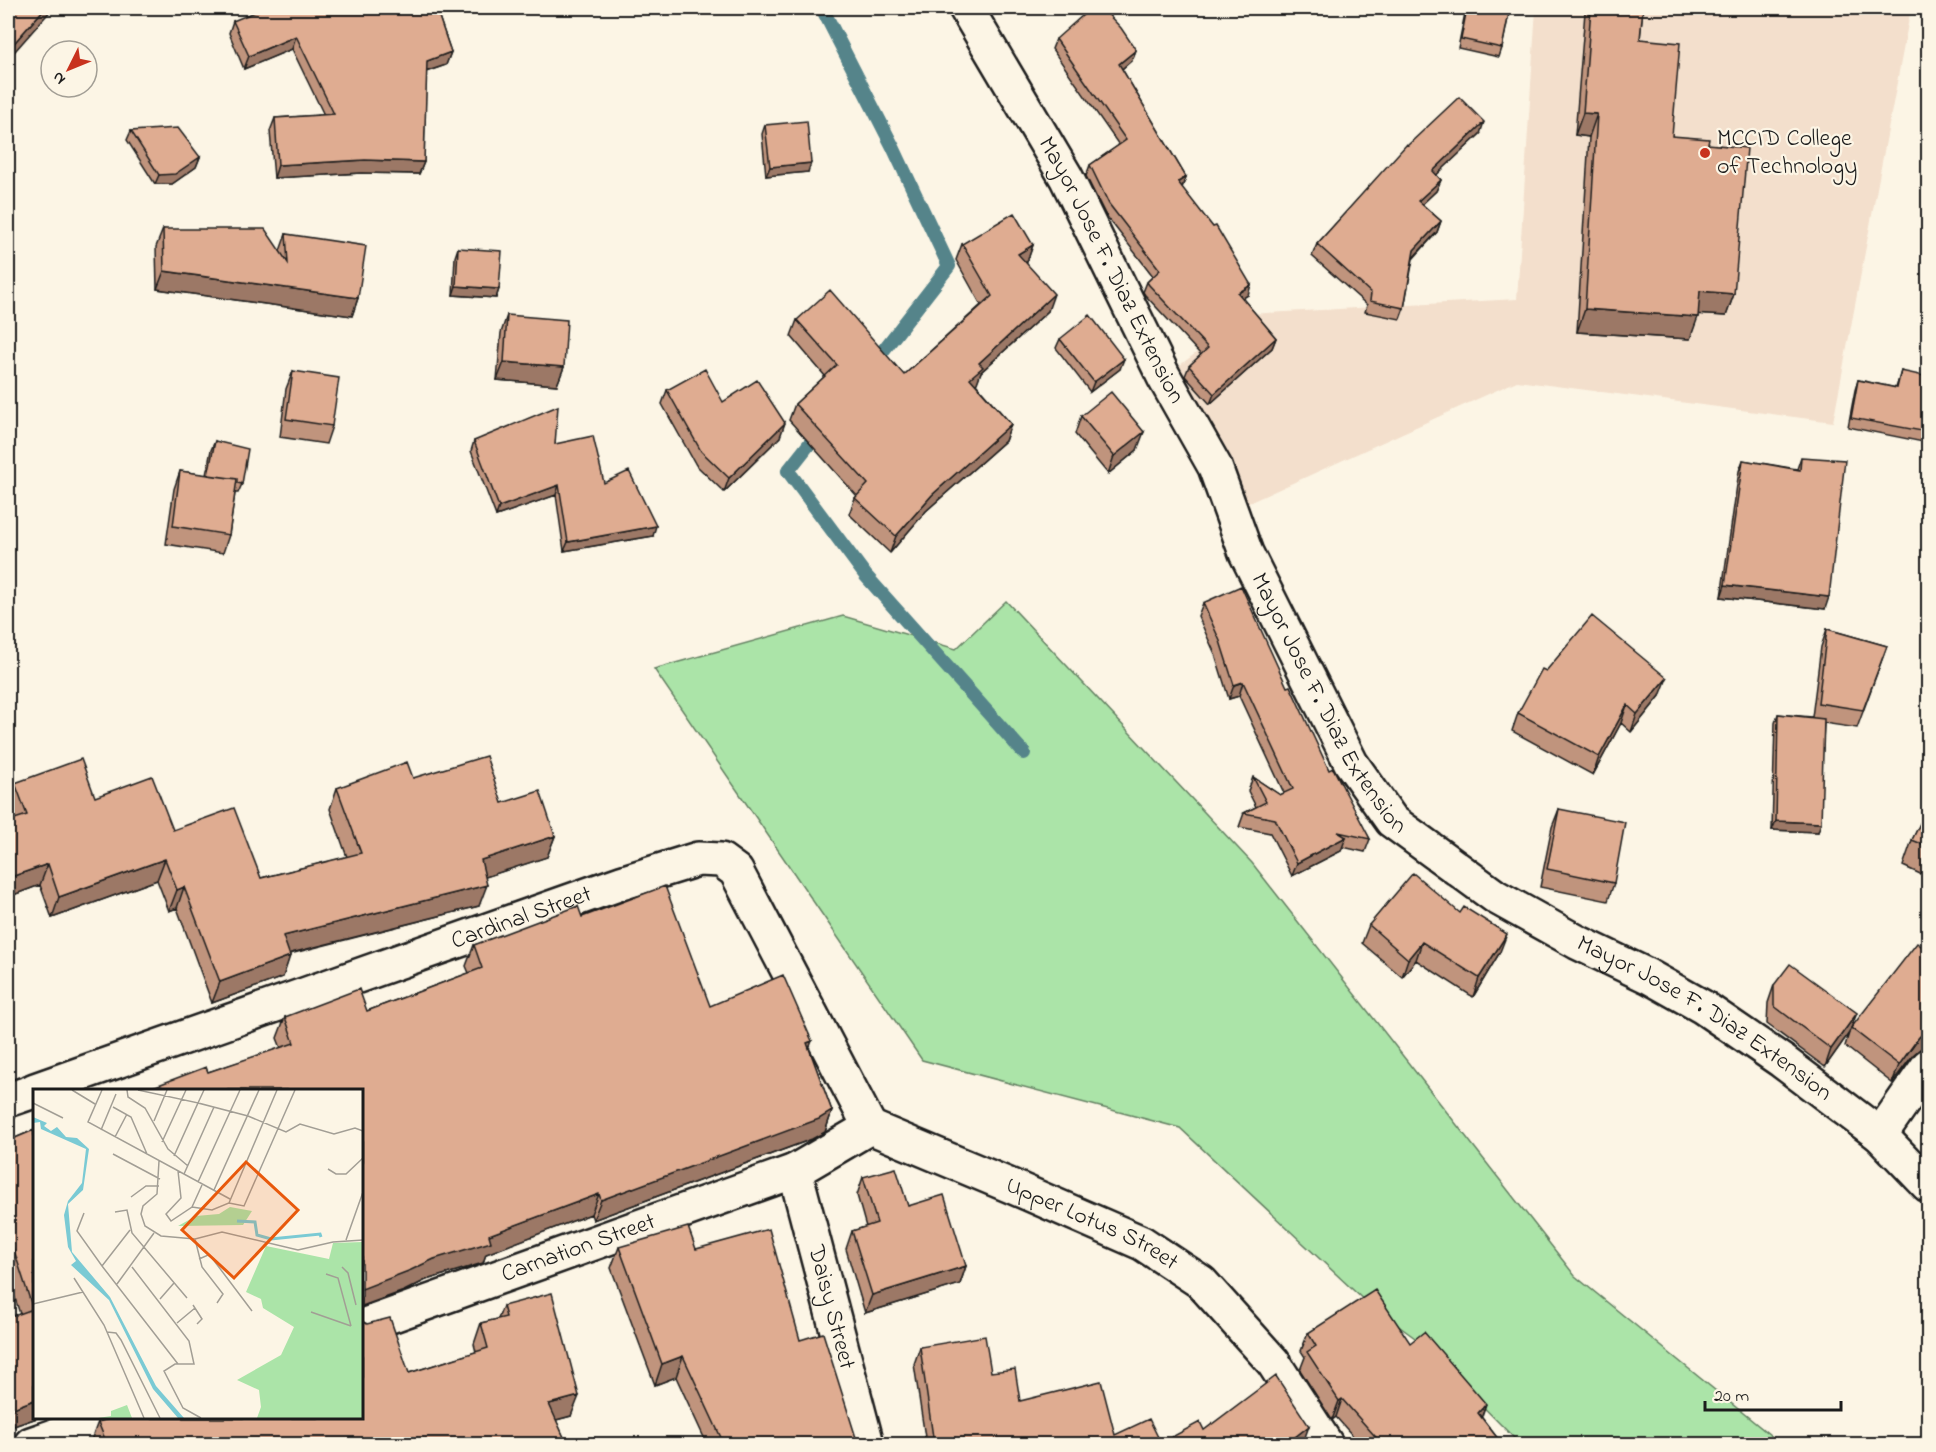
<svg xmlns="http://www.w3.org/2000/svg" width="1936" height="1452" viewBox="0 0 1936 1452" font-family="'Indie Flower',sans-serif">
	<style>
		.built { fill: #f3dfcc }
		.green { fill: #abe4a8; stroke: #648062; stroke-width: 1.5 }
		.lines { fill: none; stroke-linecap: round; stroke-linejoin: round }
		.stream { stroke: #54848a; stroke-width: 14 }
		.street-casing { stroke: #1c1c1c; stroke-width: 38 }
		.secondary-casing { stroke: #1c1c1c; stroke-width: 38 }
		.street { stroke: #fcf5e5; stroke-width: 33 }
		.secondary { stroke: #fcf5e5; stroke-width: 33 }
		.wall { fill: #c0947d; stroke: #1c1c1c; stroke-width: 1.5 }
		.shaded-wall { fill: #9c7866; stroke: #1c1c1c; stroke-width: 1.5 }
		.building { fill: #dfac91; stroke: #1c1c1c; stroke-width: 1.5 }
		.poi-dot { fill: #c8321e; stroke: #fcf5e5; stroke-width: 2 }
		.labels { text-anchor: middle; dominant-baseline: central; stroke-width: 4.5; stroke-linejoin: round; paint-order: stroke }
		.poi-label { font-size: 24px; fill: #1c1c1c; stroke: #fcf5e5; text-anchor: start }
		.street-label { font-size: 24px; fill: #1c1c1c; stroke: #fcf5e5 }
		.inset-river { fill: none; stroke: #7acad4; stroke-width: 3 }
		.inset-road { fill: none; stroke: #a29e95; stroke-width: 1.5 }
		.view { fill: #e8590c; fill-opacity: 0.15; stroke: #e8590c; stroke-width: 3 }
		.inset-edge { fill: none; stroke: #1c1c1c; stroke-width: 3 }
	</style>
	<rect width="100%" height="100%" fill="#fcf5e5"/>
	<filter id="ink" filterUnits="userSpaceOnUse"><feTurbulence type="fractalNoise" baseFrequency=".0167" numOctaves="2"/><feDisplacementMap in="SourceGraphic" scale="12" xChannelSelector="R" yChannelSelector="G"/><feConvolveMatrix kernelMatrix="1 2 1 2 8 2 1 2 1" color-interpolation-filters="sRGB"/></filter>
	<g filter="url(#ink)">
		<path class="built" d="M1536,8H1911L1833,422L1517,381L1231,511L1164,377L1248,314L1517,299Z"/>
		<path class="green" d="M1006,601L1252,863L1575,1276L1781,1444H1520L1415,1338L1367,1303L1180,1128L922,1060L654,669L843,616L956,649Z"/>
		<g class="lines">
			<path class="stream" d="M822,8L893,147L949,266L872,365
				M821,429L788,471L866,576L1024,753"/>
			<g class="street-casing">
				<g id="street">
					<path id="s1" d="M35,1090L621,883L698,859L721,860L736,871L870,1127"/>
					<path d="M8,1100L34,1091"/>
					<path d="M1880,1135L1928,1066"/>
					<path id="s2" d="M795,1171L867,1444"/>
					<path id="s3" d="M362,1326L795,1171L870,1127L1011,1186L1142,1243L1201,1282L1273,1362L1326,1444"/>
					<path d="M31,1444L106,1418"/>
				</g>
			</g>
			<g class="secondary-casing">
				<g id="secondary">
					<path id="s4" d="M966,8L1066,177L1164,377L1215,467L1246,553L1351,763L1392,821L1496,897L1577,942L1648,976L1703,1007L1782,1061L1880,1135L1928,1185"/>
				</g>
			</g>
			<use href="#street" class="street"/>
			<use href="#secondary" class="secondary"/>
		</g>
		<path class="wall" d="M1466,8H1510L1502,48L1499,57L1458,48Z
			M1586,8H1643L1640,39L1672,136L1708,144L1734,294L1726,316L1698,314L1690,339L1577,332L1589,137L1575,135L1585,12Z
			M438,14L451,52L446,65L426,72L424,162L419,174L361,173L274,178L270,131L275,118L324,115L292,49L244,69L229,33L233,21Z
			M1056,39L1136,50L1132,60L1122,69L1186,177L1182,188L1248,295L1242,298L1276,338L1272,348L1210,404L1185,376L1189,366L1201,355L1145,295L1143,292L1147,282L1153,276L1105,214L1086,176L1090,165L1119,145L1052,49Z
			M765,125L808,172L766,176L762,134Z
			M131,131L200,157L196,167L172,184H155L127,140Z
			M1480,134L1436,175L1441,180L1436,191L1422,204L1441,221L1437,232L1413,259L1404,308L1400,319L1365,312L1367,305L1312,256L1317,244L1408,145Z
			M163,229L280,251L286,234L358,298L352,316L157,289L156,247Z
			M962,244L1033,245L1027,262H1026L1048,311L981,372L976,384L1011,424L1005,441L926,511L890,553L849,514L855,498L857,496L789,420L795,404L825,376L791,336L797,320L904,375L981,305L956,260Z
			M458,248L499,289L496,298L453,295L455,257Z
			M507,315L564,367L557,385L497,380L501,333Z
			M1060,339L1120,369L1090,392L1056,348Z
			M293,371L332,426L326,444L280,437L286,389Z
			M1901,371L1927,432L1923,442L1848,427L1855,390L1858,380L1896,388Z
			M667,390L723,402L780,437L724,492L696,465L662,404Z
			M1081,416L1137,450L1108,474L1075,434Z
			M215,441L242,484L238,493H235L229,535L223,553L166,544L174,489L180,471L206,475L211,450Z
			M474,441L555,444L604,483L653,536L564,551L556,495L496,516L471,451Z
			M1801,457L1825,609L1721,597L1739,471L1743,460L1797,469Z
			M1203,603L1287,687L1329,770L1370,839L1365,852L1343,847L1341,851L1292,876L1270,833L1239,827L1244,813L1256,807L1248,791L1253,777L1280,795L1284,793L1239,696L1229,699L1215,654L1198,616Z
			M1827,629L1887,646L1857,728L1824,723L1818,832L1772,830L1775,723L1778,714L1812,717L1821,647Z
			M1546,671L1660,696L1631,732L1621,723L1593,775L1512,731L1518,713Z
			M413,778L502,803L555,836L547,857L485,877L479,906L290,954L283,977L212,1003L177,908L169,911L157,880L52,918L40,885L8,897V821L13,819L8,803L15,783L95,797L173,830L261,878L347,857L330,809L337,788Z
			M1929,805V878L1903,866L1912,840Z
			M1559,809L1614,883L1608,901L1540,887L1552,827Z
			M582,917L710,1006L809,1049L832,1111L825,1132L812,1139L593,1220L591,1214L486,1254L483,1263L426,1280L404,1291L208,1072L281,1048L277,1038L285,1017L367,1011L469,973L466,966L474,945Z
			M1369,925L1500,952L1473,997L1416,960L1402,977L1362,943Z
			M1929,952V1048L1920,1049L1913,1055L1892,1083L1845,1046L1849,1033L1825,1067L1767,1024L1768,1003L1774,985L1853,1026Z
			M34,1130V1418H37L8,1428V1318L20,1314L8,1276V1141Z
			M863,1177L908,1206L966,1266L960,1284L865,1313L846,1249L852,1231L866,1227L857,1195Z
			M619,1247L696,1249L800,1340L858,1444H707L676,1377L655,1385L611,1268Z
			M503,1306L571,1416L556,1420L567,1444H91L90,1443L98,1422L409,1373L476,1352L474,1344L481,1323L498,1319Z
			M1308,1333L1410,1343L1482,1418L1502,1444H1360L1336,1417L1332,1420L1300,1370L1305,1357L1301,1351Z
			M920,1347L991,1372L1020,1401L1115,1435L1161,1443L1204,1430L1303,1443L1301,1444H926L914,1364Z"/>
		<path class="shaded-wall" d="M45,8H53L8,59V50Z
			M433,8H456L430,17Z
			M296,36L292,49L244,69L249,56Z
			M1136,50L1132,60L1115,75L1119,64Z
			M451,52L446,65L422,73L427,61Z
			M1583,113L1597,114L1589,137L1575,135Z
			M1484,122L1480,134L1428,183L1433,171Z
			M200,157L196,167L172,184H155L159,175Z
			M365,160L424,162L419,174L361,173L274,178L278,165Z
			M811,163L808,172L766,176L770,167Z
			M1186,177L1182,187L1174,193L1178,182Z
			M1441,180L1436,191L1414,212L1418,201Z
			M1441,221L1437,232L1410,261L1414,250Z
			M1033,245L1027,262L1012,270L1018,254Z
			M164,271L358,298L352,316L157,289Z
			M1251,285L1248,295L1234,304L1238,293Z
			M456,286L499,289L496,298L453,295Z
			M1700,291L1734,294L1726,316L1691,314Z
			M1054,294L1048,311L981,372L977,383L964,395L970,378L979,363Z
			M1585,309L1698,317L1690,339L1577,332Z
			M1276,338L1272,348L1210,404L1214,394Z
			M1124,359L1120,369L1090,392L1094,382Z
			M504,362L564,367L557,385L497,380Z
			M785,423L780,437L724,492L729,478Z
			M1011,424L1005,441L926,511L890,553L896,536L932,495Z
			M1144,432L1137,450L1108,474L1114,456Z
			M559,485L556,495L496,516L499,507Z
			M656,526L653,536L564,551L568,542Z
			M1725,585L1829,597L1825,609L1721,597Z
			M1667,678L1660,696L1631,732L1637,714Z
			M1243,682L1239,696L1229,699L1234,685Z
			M1627,705L1621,723L1593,775L1599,757Z
			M1776,821L1821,823L1818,832L1772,830Z
			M555,836L547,857L473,881L481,860Z
			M1346,837L1341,851L1292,876L1297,863Z
			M165,859L157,880L52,918L59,897Z
			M48,864L40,885L8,897V878Z
			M487,885L479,906L275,957L283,936Z
			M184,887L177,908L169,911L177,890Z
			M1507,934L1500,952L1473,997L1479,978Z
			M1422,942L1416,960L1402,977L1408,959Z
			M290,956L283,977L212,1003L220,982Z
			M1857,1013L1849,1033L1825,1067L1831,1049Z
			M1926,1031H1929V1048L1920,1049L1913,1055L1892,1083L1899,1065L1919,1037Z
			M812,1041L804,1062L807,1043Z
			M832,1111L825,1132L812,1139L593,1220L601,1200Z
			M599,1194L591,1214L486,1254L483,1263L426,1280L404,1291L362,1306V1289L363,1288L434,1259L489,1235Z
			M966,1266L960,1284L865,1313L872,1295Z
			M683,1356L676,1377L655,1385L662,1364Z
			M579,1396L571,1416L541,1424L549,1404Z
			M1342,1399L1336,1417L1332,1420L1339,1401Z
			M34,1400V1418H37L8,1428V1410Z
			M1486,1404L1480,1422L1478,1413Z
			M1309,1426L1303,1443L1301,1444H1286Z"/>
		<path class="building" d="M8,8H45L8,50Z
			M265,8H436L451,52L427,61L424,162L365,160L278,165L275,118L334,114L296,36L249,56L233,21Z
			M1091,8H1102L1121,28L1136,50L1119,64L1186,177L1178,182L1213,227L1216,226L1251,285L1238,293L1276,338L1214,394L1189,366L1208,348L1149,285L1147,282L1160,270L1109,204L1090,165L1126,140L1056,39Z
			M1467,8H1510L1502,48L1461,39Z
			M1591,8H1643L1640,39L1680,43L1672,136L1709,139L1708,144L1747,148L1734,294L1700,291L1698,317L1585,309L1597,114L1583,113Z
			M1459,97L1484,122L1433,171L1441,180L1418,201L1441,221L1414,250L1404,308L1370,301L1371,293L1317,244L1407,144L1408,145Z
			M807,121L811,163L770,167L765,125Z
			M178,128L200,157L175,174L159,175L131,131Z
			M1014,213L1033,245L1018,254L1054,294L979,363L983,367L970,378L1011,424L932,495L896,536L855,498L868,484L795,404L837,365L797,320L830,290L904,375L992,296L962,244Z
			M163,229H265L288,263L286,234L366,246L358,298L164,271Z
			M458,248L502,251L499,289L456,286Z
			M507,315L567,320L564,367L504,362Z
			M1090,315L1124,359L1094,382L1060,339Z
			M705,369L723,402L757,380L785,423L729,478L701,451L667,390Z
			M293,371L339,378L332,426L286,419Z
			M1901,371L1929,377V424L1927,432L1851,418L1858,380L1897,388Z
			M1111,392L1144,432L1114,456L1081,416Z
			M558,406L555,444L593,436L604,483L629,471L656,526L568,542L559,485L499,507L474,441Z
			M215,441L248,449L242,484L237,483V479L208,475Z
			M1801,457L1845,460L1829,597L1725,585L1743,460L1800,470Z
			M180,471L237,479L229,535L173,526Z
			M1241,586L1287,687L1290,686L1329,770L1333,768L1370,839L1338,832L1346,837L1297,863L1275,819L1244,813L1266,802L1253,777L1280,795L1293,789L1243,682L1234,685L1220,641L1203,603Z
			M1592,616L1667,678L1637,714L1627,705L1599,757L1518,713L1542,669L1546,671Z
			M1827,629L1887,646L1863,710L1818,703Z
			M1778,714L1824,719L1821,823L1776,821Z
			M486,756L502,803L540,791L555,836L481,860L487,885L283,936L290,956L220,982L184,887L177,890L165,859L59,897L48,864L8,878V821L27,815L15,783L81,759L95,797L152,776L173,830L234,808L261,878L361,853L337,788L407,762L413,778Z
			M1929,805V847L1912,840Z
			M1559,809L1625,822L1614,883L1547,869Z
			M1413,873L1460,913L1464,907L1507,934L1479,978L1422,942L1408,959L1369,925Z
			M665,886L710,1006L783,975L812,1041L807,1043L832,1111L819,1119L601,1200L599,1194L489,1235L491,1242L434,1259L411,1270L362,1289V1090H145L206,1067L208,1072L294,1043L285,1017L359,989L367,1011L482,968L474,945L578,906L582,917Z
			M1917,943L1929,952V1031H1926L1919,1037L1899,1065L1851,1028Z
			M1790,964L1857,1013L1831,1049L1774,1006V985Z
			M34,1130V1400L8,1410V1318L33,1309L8,1232V1141Z
			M896,1168L908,1206L944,1195L966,1266L872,1295L852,1231L877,1223L863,1177Z
			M688,1227L696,1249L769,1229L800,1340L823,1333L858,1444H724L683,1356L662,1364L619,1247Z
			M1375,1290L1410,1343L1424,1332L1486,1404L1478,1413L1502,1444H1382L1342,1399L1339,1401L1307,1352L1316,1346L1308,1333Z
			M552,1293L579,1396L549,1404L567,1444H107L98,1422L112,1418H362V1321L367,1324L390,1318L409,1373L488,1348L481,1323L506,1317L503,1306Z
			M985,1336L991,1372L1015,1369L1020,1401L1101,1381L1115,1435L1149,1419L1161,1443L1200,1422L1204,1430L1276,1376L1309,1426L1286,1444H934L920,1347Z"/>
	</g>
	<circle class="poi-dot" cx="1705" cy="153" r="6"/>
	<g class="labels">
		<g class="poi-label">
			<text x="1717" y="139">MCCID College<tspan x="1717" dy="28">of Technology</tspan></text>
		</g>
		<g class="street-label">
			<text stroke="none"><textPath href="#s4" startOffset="300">Mayor Jose F. Diaz Extension</textPath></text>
			<text stroke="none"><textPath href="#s4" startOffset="786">Mayor Jose F. Diaz Extension</textPath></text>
			<text stroke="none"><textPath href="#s1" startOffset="516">Cardinal Street</textPath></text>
			<text stroke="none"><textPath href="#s4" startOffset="1290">Mayor Jose F. Diaz Extension</textPath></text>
			<text stroke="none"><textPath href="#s3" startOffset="789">Upper Lotus Street</textPath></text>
			<text stroke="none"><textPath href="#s3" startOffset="230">Carnation Street</textPath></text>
			<text stroke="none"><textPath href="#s2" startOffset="141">Daisy Street</textPath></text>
		</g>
	</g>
	<g transform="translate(33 1089)">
		<rect width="330" height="330" fill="#fcf5e5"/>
		<path d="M197,118L219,122L210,136L145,137L163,127L186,125ZM330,153V329H224L228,318L226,301L204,291L248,266L261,238L230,219L228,210L213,203L233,157L296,170L300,154ZM94,316L99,329H65L78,327V322Z" fill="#abe4a8"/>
		<path d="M0,28L14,34L11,37L18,42L24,38L33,48L44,49L56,60L50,101L35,115L39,163L77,208L123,297L151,329H145L120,300L76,211L38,176L43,172L35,158L31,126L35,112L49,94L53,60L8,40L7,33L0,34Z" fill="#7acad4"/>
		<path class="inset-river" d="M204,132L222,133L224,146L238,150L287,145L288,148"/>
		<path class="inset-road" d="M39,1L62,15M69,1L55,33L197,110M94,1L95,8L112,19L135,60L155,77M105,1L165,14L171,1M0,14L30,29M80,18L98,28L114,65M121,32L134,1M68,41L83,5M82,48L94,25M129,53L153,1M80,65L127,90M141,67L165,14L215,27L253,43L267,35L301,45L322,39L330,42M126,72L124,105L110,117L108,125L112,137L128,147L162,150L189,143L265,161L300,153L330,151M295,80L303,85H313L330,69M145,82L148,109L133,125L138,132L159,118L169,96M151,85L181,18M165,93L207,1M181,101L226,1M98,108L113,97H126M196,114L211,117L262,1M159,118L179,121L196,114L244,1M82,123L94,121L99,144L154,209M51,124L44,142L69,177L97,141M162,150L169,178L190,205L184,214M313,151L330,103M166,170L175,166L179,169L219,222M69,177L145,275M99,178L156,252L161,275H142L131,282L150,319L168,329M309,178L315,184L323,216M293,185L305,189L318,237M41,189L71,236L111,329M84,195L121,144M127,210L141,194M0,215L50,203M160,216L169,230L164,235M278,223L318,237M144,234L162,219M74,243L83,244L88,251L127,329"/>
		<path class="view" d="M213,73L265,121L201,189L149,141Z"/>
		<rect width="330" height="330" class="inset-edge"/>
	</g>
	<rect width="1936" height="1452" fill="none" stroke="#fcf5e5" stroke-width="30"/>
	<rect x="15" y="15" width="1906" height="1422" fill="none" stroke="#1c1c1c" stroke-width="2" filter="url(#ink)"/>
	<g transform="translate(69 69) rotate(227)"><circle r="28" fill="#fcf5e5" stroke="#a29e95" stroke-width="1.5"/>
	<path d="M0-4.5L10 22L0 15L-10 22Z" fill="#c8321e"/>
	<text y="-9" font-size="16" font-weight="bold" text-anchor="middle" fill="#1c1c1c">N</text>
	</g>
	<path d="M1705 1401v9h136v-9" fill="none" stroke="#1c1c1c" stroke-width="3"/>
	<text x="1714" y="1401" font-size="18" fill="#1c1c1c" stroke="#fcf5e5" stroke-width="4.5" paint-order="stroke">20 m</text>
</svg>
